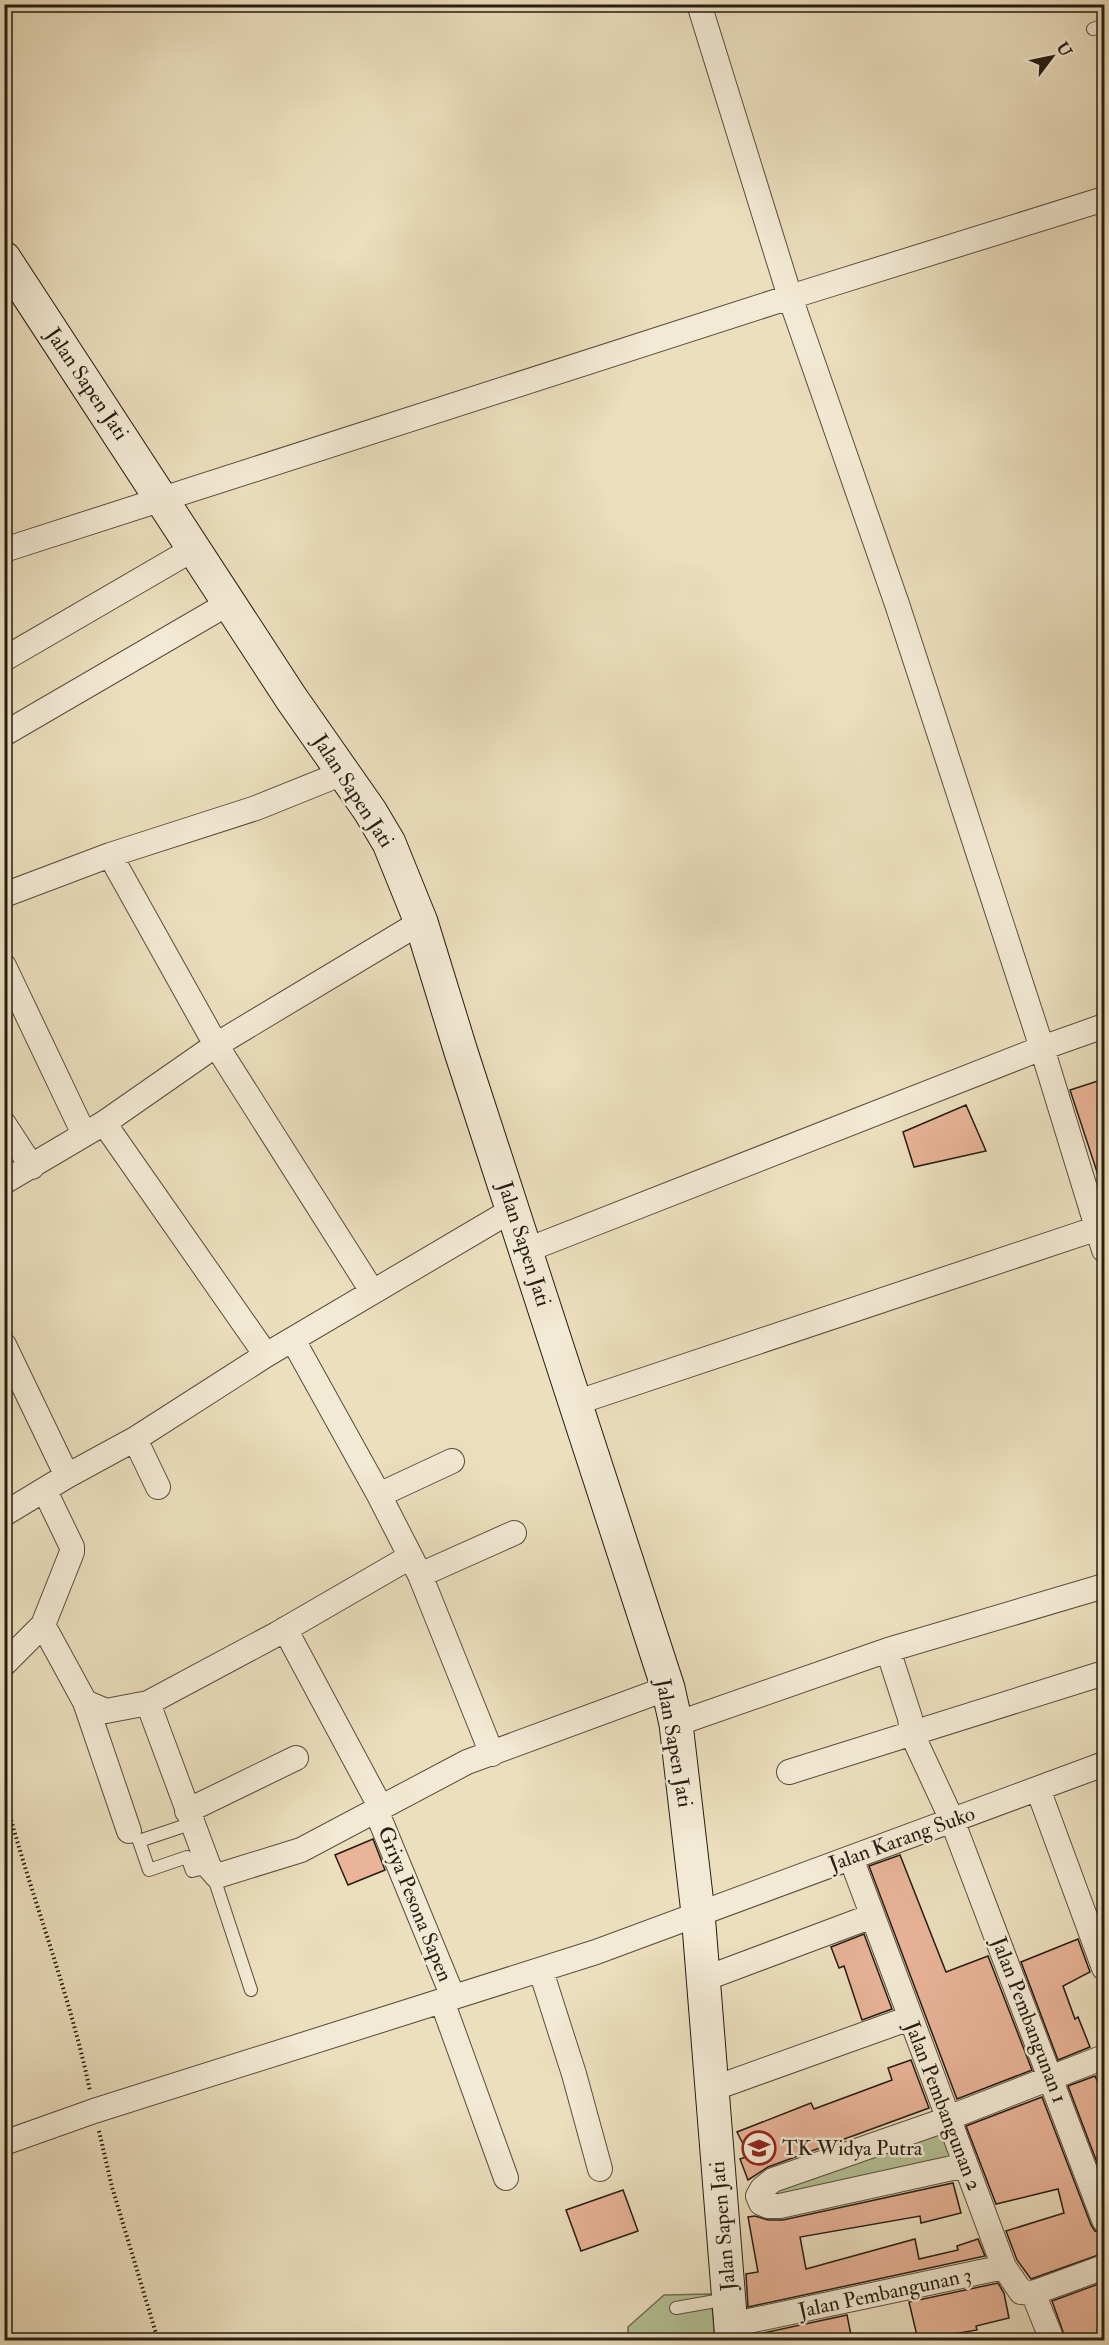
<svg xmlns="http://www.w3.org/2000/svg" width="1109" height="2345" viewBox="0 0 1109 2345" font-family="'IM FELL Double Pica',serif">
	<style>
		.green { fill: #b3c295; stroke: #6c6f54; stroke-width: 1.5 }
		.building { fill: #e9b498; stroke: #251c12; stroke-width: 1.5 }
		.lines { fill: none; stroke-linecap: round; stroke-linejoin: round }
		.lane-casing { stroke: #574d3d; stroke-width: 14 }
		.street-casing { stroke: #574d3d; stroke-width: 26 }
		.secondary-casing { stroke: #251c12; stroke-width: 35 }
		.path { stroke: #251c12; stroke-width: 4; stroke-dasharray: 1.5 3; stroke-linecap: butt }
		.lane { stroke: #f3ead5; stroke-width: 12 }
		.street { stroke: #f3ead5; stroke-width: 24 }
		.secondary { stroke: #f3ead5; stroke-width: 33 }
		.labels { text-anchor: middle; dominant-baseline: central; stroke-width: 5; stroke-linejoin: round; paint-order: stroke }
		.street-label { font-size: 21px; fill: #251c12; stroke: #f3ead5 }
		.poi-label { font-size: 21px; fill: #251c12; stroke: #f3ead5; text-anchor: start }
	</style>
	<rect width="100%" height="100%" fill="#ecdfbe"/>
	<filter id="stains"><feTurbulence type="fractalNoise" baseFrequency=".00333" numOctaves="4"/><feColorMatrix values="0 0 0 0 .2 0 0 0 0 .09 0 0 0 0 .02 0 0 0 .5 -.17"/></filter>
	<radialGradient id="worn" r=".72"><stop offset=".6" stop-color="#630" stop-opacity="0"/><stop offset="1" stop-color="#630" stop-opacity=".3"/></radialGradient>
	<path class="green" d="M944,2126L957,2161L776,2203L768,2189Z
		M711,2294L715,2340H628V2327L664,2295Z"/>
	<path class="building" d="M1104,1079V1186L1102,1187L1070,1090Z
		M966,1105L986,1151L914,1167L903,1132Z
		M373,1839L385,1870L348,1885L335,1855Z
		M900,1855L946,1972L988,1956L1032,2070L957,2099L869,1866Z
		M864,1934L892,2009L862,2020L844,1966L839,1968L831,1947Z
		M1078,1939L1090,1972L1063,1986L1075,2019L1078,2017L1090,2047L1058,2060L1021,1962Z
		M911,2060L929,2108L768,2167L748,2180L740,2159L749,2156L737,2132L811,2103L814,2109L892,2080L888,2068Z
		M1095,2076L1104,2096L1098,2099L1104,2118V2181L1068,2086Z
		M1042,2097L1091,2225L1095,2231L1104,2234V2253L1031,2279L1017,2260L1006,2231L1064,2213L1058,2189L996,2204L966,2126Z
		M953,2183L961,2213L921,2223L920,2216L800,2237L806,2269L915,2239L919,2259L958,2250L957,2246L978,2239L985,2256L748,2307L746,2274L758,2272L748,2217L755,2216L768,2220H783Z
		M623,2190L638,2231L581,2251L566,2210Z
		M1104,2282V2340H1066L1052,2301Z
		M998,2283L1004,2293L1009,2318L976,2326L977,2330L918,2340L909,2302Z
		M847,2315L852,2340H765L763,2333Z"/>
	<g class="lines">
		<g class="lane-casing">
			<path id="lane" d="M1093,29L1104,25
				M193,1823L139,1841L149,1870L187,1857L192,1871L209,1867
				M212,1872L251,1990
				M676,2308L727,2299"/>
		</g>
		<g class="street-casing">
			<path id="street" d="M699,4L790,297L897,604L1042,1048L1104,1250
				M4,550L790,297L1104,199
				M4,659L195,548
				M4,734L229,603
				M110,855L216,1045L372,1291
				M4,895L110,855L256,808L343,773
				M4,966L84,1134
				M104,1123L266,1355
				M4,1124L32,1167
				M4,1182L104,1123L216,1045L421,922
				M527,1250L1042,1048L1104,1026
				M293,1340L379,1495L420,1575L492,1754
				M4,1345L67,1476
				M575,1403L1098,1228
				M135,1439L158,1487
				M379,1495L452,1461
				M4,1514L67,1476L135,1439L266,1355L512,1210
				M420,1575L514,1533
				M43,1625L85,1702L106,1711L148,1703L277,1634L410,1557
				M285,1629L381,1808
				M888,1650L910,1718L912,1734L952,1820L1104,2220
				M4,1664L43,1625L72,1552V1547L45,1491
				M85,1702L129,1831
				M148,1703L209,1867L217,1876L301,1850L467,1762L668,1688
				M676,1724L888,1650L1104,1586
				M789,1772L1104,1673
				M1038,1789L1104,1968
				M376,1810L453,1997
				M187,1811L296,1758
				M851,1858L1004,2267L1021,2292L1033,2293L1104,2267
				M541,1971L574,2074L600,2169
				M704,1979L872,1916
				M442,2001L506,2178
				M712,2089L910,2018
				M948,2118L1104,2057
				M948,2119L773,2180L762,2189L758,2196L761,2203L768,2206H780L966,2165
				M4,2143L94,2111L596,1952L1104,1764
				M1033,2293L1052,2340
				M730,2325L1004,2267"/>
		</g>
		<g class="secondary-casing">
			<path id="secondary" d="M4,258L291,698L370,811L389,843L421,922L461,1052L668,1688L676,1724L698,1913L732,2340"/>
		</g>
		<path class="path" d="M4,1794C30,1894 69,1990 90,2091
			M99,2131L112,2187L158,2340"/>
		<use href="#lane" class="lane"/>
		<use href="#street" class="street"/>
		<use href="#secondary" class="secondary"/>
	</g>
	<defs>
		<g id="school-ring" transform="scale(1.725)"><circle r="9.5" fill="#f3ead5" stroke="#8f2418" stroke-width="1.5"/><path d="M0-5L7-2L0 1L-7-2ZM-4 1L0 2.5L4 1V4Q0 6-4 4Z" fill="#8f2418"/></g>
	</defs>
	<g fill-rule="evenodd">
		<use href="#school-ring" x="759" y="2148"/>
	</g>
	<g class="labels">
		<g class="street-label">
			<text transform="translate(87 384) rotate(56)">Jalan Sapen Jati</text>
			<text transform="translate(353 791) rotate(57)">Jalan Sapen Jati</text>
			<text transform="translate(524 1244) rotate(72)">Jalan Sapen Jati</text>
			<text transform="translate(674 1743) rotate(80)">Jalan Sapen Jati</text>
			<text transform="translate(902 1839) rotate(-20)">Jalan Karang Suko</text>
			<text transform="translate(415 1904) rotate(68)">Griya Pesona Sapen</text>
			<text transform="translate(1029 2020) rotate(69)">Jalan Pembangunan 1</text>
			<text transform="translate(943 2106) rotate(69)">Jalan Pembangunan 2</text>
			<text transform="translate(723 2226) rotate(-95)">Jalan Sapen Jati</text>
			<text transform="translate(885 2293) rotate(-12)">Jalan Pembangunan 3</text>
		</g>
		<g class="poi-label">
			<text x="782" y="2148">TK Widya Putra</text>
		</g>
	</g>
	<rect width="1109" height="2345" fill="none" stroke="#ecdfbe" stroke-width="24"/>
	<rect x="6" y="6" width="1097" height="2333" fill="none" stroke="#251c12" stroke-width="3"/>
	<rect x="12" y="12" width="1085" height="2321" fill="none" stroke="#251c12" stroke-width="1.5"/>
	<g transform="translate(1052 57) rotate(58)" stroke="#f3ead5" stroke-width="4.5" paint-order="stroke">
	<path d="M0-4.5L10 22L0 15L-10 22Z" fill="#251c12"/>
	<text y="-9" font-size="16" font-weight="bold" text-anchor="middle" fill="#251c12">U</text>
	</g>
	<rect width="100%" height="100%" filter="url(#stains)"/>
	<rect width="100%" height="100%" fill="url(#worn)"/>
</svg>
